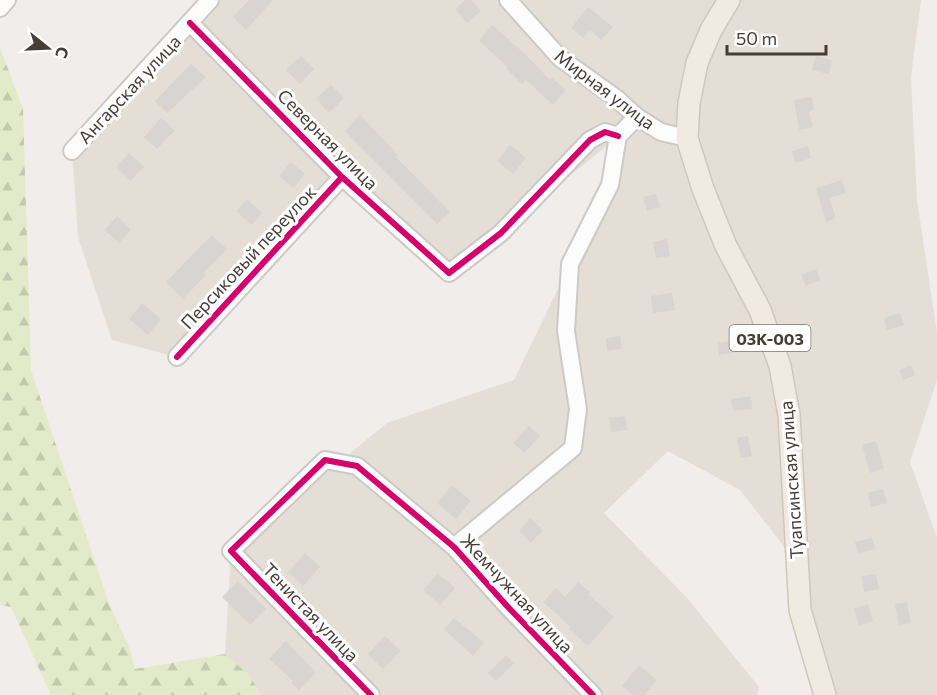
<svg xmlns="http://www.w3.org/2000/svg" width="937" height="695" viewBox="0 0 937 695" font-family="Commissioner,sans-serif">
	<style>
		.residential { fill: #e4ded7 }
		.forest { fill: url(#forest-firs) }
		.building { fill: #d8d4d1 }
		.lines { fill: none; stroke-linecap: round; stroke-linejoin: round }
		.minor-casing { stroke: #ccc9c6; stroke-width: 20 }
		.major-casing { stroke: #d2c6b8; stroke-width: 24 }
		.minor { stroke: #fdfcfc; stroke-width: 16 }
		.major { stroke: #f1eae3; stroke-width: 21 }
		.cycleway-casing { stroke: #fff; stroke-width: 10 }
		.cycleway { stroke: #d6006c; stroke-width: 6 }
		.labels { text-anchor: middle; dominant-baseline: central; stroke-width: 6; stroke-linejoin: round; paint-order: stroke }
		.shield { fill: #fff; stroke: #7e7772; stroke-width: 1.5 }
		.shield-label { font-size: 16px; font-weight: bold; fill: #463d36 }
		.street-label { font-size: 18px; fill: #463d36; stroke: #fff }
	</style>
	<defs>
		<pattern id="forest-firs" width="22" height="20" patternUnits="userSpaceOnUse" patternTransform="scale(1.5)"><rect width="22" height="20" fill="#e2eaca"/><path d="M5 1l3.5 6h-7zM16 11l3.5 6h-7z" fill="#c3caae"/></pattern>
	</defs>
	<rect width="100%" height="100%" fill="#f0edea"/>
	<path class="residential" d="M210,0H921L911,77L917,200L937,333V380L910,462L937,538V695H825L797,563L740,490L668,451L604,513L687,598L759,687L757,695H253L225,654L231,551L387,423L514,380L570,264L618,137L449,273L342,177L177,357L112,340L78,237L72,151Z"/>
	<path class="forest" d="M0,48L23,109L31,370L109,604L129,647L135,669L225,654L249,675L261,695H51L11,607L0,605Z"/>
	<path class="building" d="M249,0H273L246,30L233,17Z
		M465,0H472L481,11L467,23L455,9Z
		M588,7L613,27L601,40L590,30L583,38L571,28Z
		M492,25L525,54L550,80L552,78L566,90L553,105L526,80L522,84L506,68L508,67L479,41Z
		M301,56L314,69L300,84L286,70Z
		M816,56L832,60L829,74L812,70Z
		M191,64L206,77L167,113L155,101Z
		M331,85L344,98L329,113L316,99Z
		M812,97L814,110L809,112L813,127L799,130L794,100Z
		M360,115L398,155L396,157L450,212L437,224L345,131Z
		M161,118L175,130L157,149L144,137Z
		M510,145L526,158L513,174L497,161Z
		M808,146L811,158L795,163L792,151Z
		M129,153L144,167L130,181L116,167Z
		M291,162L305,174L293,188L279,176Z
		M842,180L846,193L829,198L836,218L826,222L816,188Z
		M656,194L660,207L647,211L643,197Z
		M247,199L262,213L252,225L236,211Z
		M117,216L131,230L119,243L105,230Z
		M212,235L227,249L204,273L206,275L183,299L166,282Z
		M667,239L670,256L656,258L653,242Z
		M816,269L820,280L806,286L801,275Z
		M672,293L675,310L653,313L651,296Z
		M142,303L161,319L148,335L129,319Z
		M900,313L904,325L887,330L884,318Z
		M620,336L622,349L607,351L606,338Z
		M732,341L734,353L719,355L718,343Z
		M911,365L915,375L903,380L899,370Z
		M751,396L752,409L733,411L731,399Z
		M625,416L627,430L611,432L609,418Z
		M529,426L540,436L524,453L513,443Z
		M748,436L752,456L741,458L737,438Z
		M876,441L884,468L870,473L862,445Z
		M452,485L471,501L456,519L437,503Z
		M883,489L887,503L871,507L868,493Z
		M530,518L543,530L531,543L519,531Z
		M872,538L875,549L858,553L855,542Z
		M305,553L320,567L303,586L288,572Z
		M438,573L455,588L440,605L423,590Z
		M876,574L879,589L864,592L862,576Z
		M238,581L266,609L250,625L222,597Z
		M578,582L590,592L588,594L614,617L588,646L569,629L571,627L543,602L556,588L565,597Z
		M907,602L911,623L899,625L895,604Z
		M868,604L873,621L859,625L854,609Z
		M454,618L484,643L473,656L444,629Z
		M385,636L401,651L383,669L368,654Z
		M286,641L316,673L299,690L291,683L293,681L269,659Z
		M506,655L514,663L496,681L488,673Z
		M639,665L657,680L644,695H633L622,686Z"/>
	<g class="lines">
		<g class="minor-casing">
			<path id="minor" d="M508,0L560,58L616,98L637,117L661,132L687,138
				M0,8L7,0
				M190,23L342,177L449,273L501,233L590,140L605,132L618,136
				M72,151L210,0
				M177,357L342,177
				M454,547L573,448L578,409L566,331L570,264L610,185L618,136L637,117
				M371,695L231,551L325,460L357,466L454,547L507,606L593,695"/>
		</g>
		<g class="major-casing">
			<path id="major" d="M729,0L711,30L697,63L689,103L687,138L703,189L726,246L760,310L780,366L789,415L800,610L825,695"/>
		</g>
		<use href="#minor" class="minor"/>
		<use href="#major" class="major"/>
		<g class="cycleway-casing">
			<path id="cycleway" d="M190,23L342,177L449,273L501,233L590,140L605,132L618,136
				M177,357L342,177
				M371,695L231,551L325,460L357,466L454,547L507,606L593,695"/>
		</g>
		<use href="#cycleway" class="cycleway"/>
	</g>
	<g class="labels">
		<rect class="shield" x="729.5" y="325" width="81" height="26" rx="4.5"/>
		<g class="shield-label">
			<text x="770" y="338">03К-003</text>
		</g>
		<g class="street-label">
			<text transform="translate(129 89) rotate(-47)">Ангарская улица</text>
			<text transform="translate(605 89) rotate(37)">Мирная улица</text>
			<text transform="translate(328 139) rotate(45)">Северная улица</text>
			<text transform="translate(248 257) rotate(-47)">Персиковый переулок</text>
			<text transform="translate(791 480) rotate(-94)">Туапсинская улица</text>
			<text transform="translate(517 593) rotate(47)">Жемчужная улица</text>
			<text transform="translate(311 612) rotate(46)">Тенистая улица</text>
		</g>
	</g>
	<g transform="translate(48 48) rotate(108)" stroke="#ffffff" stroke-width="4.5" paint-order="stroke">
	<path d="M0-4.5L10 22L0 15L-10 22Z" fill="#463d36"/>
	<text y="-9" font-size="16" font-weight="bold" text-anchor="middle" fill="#463d36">С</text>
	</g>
	<path d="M727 45v9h99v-9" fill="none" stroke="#463d36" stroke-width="3"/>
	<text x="736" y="45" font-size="18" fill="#463d36" stroke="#ffffff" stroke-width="4.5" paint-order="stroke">50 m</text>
</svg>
